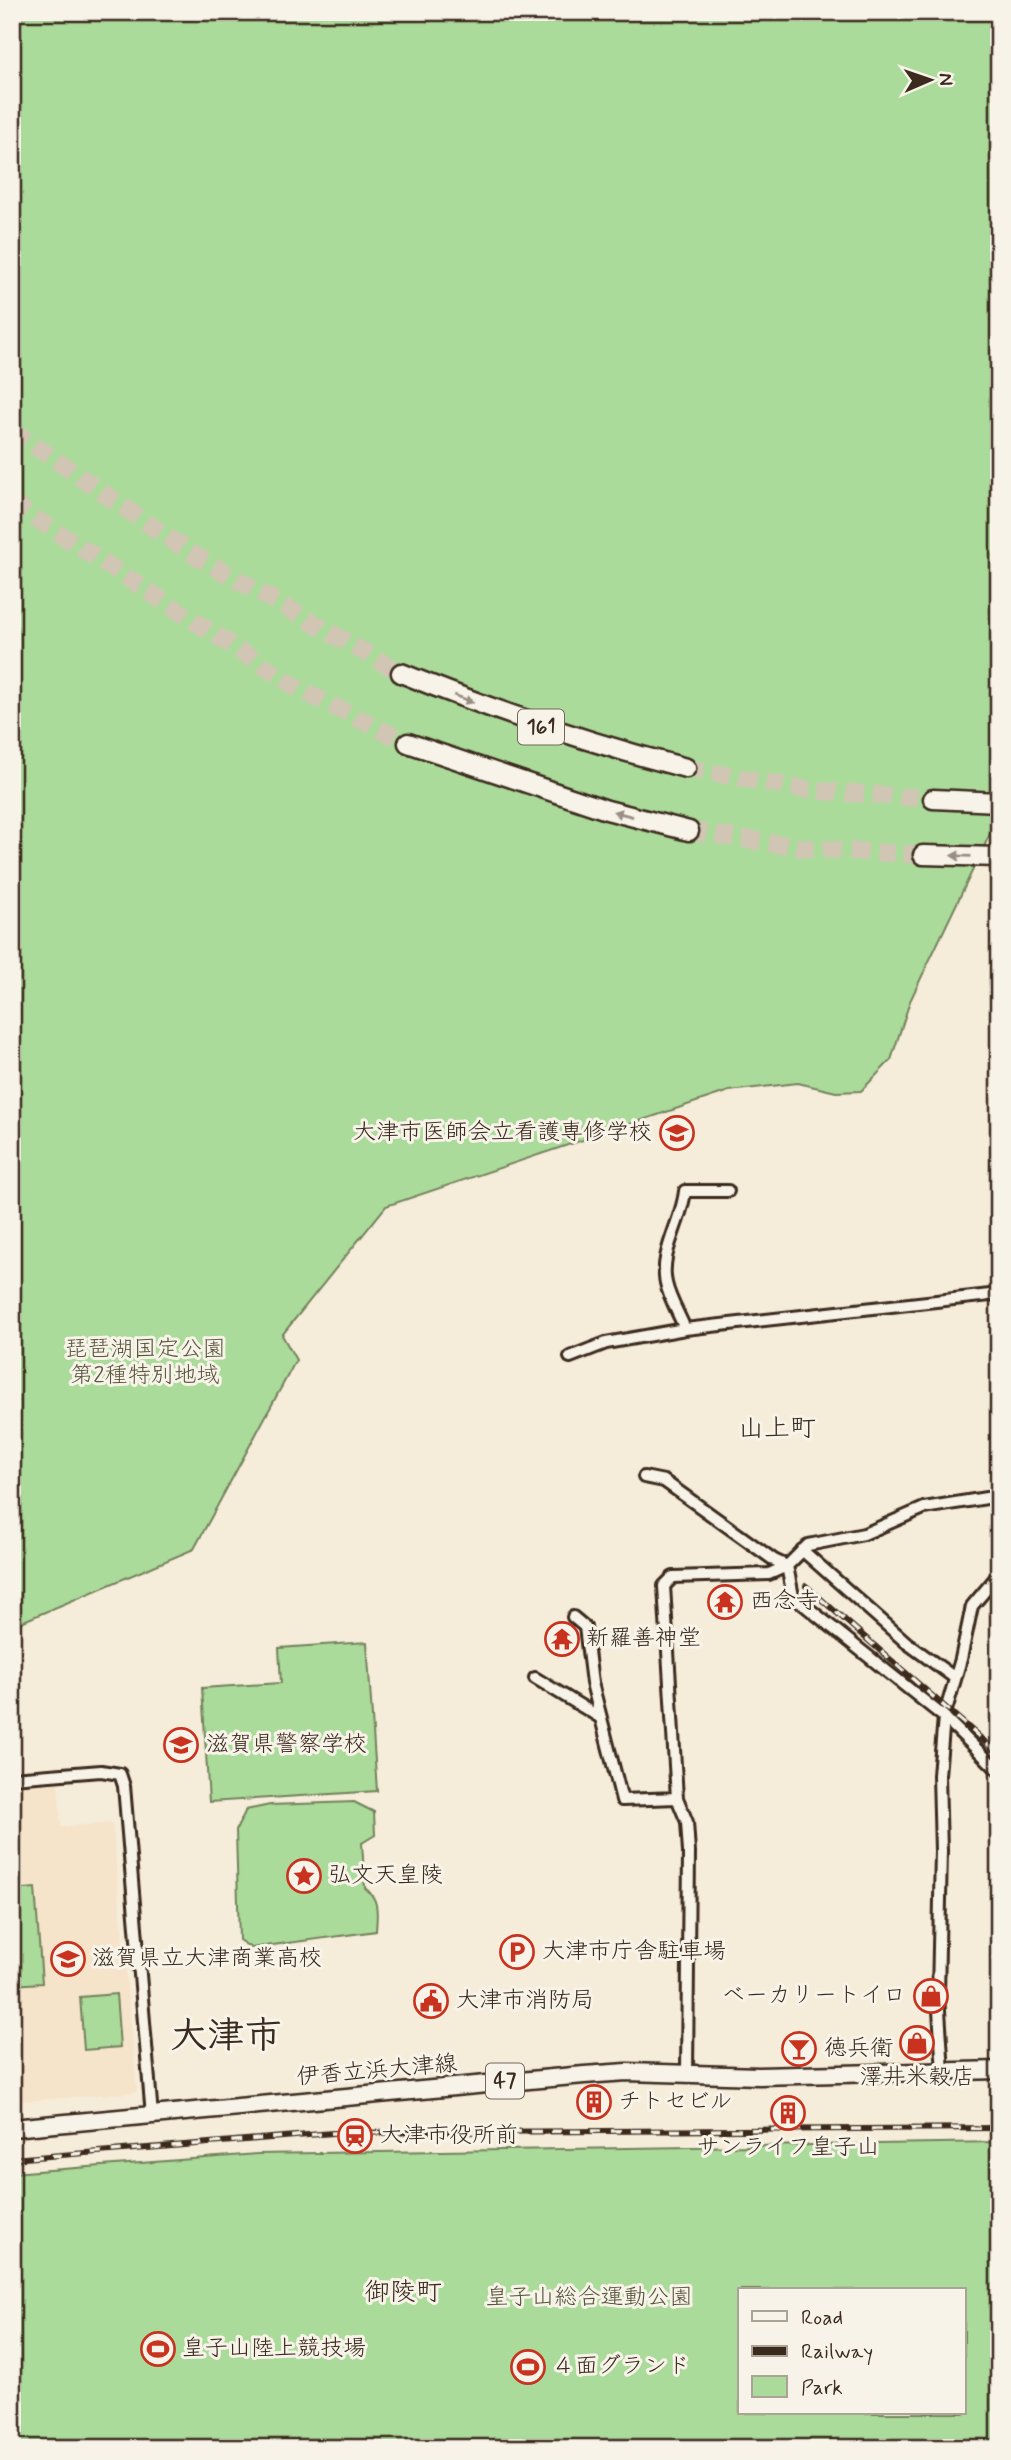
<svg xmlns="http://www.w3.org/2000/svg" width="1011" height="2460" viewBox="0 0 1011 2460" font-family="Mynerve,'Klee One',sans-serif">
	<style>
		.built { fill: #f5e3ca }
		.green { fill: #abdb9a; stroke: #73825c; stroke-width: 2; fill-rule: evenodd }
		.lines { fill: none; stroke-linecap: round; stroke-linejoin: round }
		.trunk-tunnel { stroke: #d1c5b4; stroke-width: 18; stroke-dasharray: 18 9; stroke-linecap: butt }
		.minor-casing { stroke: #3b2a1e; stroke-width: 16 }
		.primary-casing { stroke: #3b2a1e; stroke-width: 21 }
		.trunk-casing { stroke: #3b2a1e; stroke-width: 23 }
		.minor { stroke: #f7f3e8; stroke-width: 10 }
		.primary { stroke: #f7f3e8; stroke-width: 16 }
		.trunk { stroke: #f7f3e8; stroke-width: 18 }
		.rail-casing { stroke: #3b2a1e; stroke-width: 6 }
		.rail { stroke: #f7f3e8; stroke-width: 3.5; stroke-dasharray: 10; stroke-linecap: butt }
		.oneway { fill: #998e83 }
		.labels { text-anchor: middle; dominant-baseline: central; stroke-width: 6; stroke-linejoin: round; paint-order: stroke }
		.shield { fill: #f7f3e8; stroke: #73665b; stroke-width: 2 }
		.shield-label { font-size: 21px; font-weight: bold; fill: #3b2a1e }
		.poi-label { font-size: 23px; fill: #3b2a1e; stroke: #f7f3e8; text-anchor: start }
		.park-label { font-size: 23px; fill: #57563d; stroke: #f7f3e8 }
		.street-label { font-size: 23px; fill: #3b2a1e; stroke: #f7f3e8 }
		.quarter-label { font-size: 26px; fill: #3b2a1e; stroke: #f7f3e8 }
		.town-label { font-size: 37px; font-weight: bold; fill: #3b2a1e; stroke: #f7f3e8 }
	</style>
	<rect width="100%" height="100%" fill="#f6ecda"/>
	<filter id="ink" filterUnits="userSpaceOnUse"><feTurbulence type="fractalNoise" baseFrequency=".0143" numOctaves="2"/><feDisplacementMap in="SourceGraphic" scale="14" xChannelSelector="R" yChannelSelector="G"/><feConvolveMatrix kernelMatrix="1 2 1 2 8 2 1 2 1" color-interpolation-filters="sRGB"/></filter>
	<g filter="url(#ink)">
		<path class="built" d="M58,1783L61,1827L112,1823L137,2092L12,2102V1786Z"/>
		<path class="green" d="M12,12H999V815L910,1001L891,1060L861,1091L836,1092L798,1083L729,1091L386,1206L282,1335L296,1360L194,1549L12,1626Z
			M367,1642L377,1791L209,1802L202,1688L281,1683L279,1648Z
			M354,1802L374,1812L375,1835L362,1843L365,1888C380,1900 377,1913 376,1931L251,1948L239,1940L236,1830L246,1810L270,1805Z
			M35,1888L42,1983L12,1985V1890Z
			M116,1994L120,2047L84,2050L80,1997Z
			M999,2142V2448H12V2173L257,2154ZM740,2290H964V2413H740Z"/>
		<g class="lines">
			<path class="trunk-tunnel" d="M12,430L189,552L401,673
				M12,503L299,689L408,743
				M686,768L809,790L933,799
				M689,831L805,848L923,855"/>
			<g class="minor-casing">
				<path id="minor" d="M685,1329C679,1314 669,1298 666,1283C659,1253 682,1221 685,1191H728
					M570,1357L606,1343L685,1329L999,1294
					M644,1477L664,1481L774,1560L787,1566L793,1596L944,1717L999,1771
					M802,1550L907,1643L955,1678
					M573,1617L585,1627L592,1683L601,1718
					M535,1678L601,1718L622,1800L677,1798
					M12,1778L101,1771L120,1774L124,1786L152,2116
					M943,2072L938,1995L941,1851L939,1775L944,1717L961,1659L972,1606L999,1574
					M687,2074L689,1852L687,1822L677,1798L664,1586L673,1577L769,1574L787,1566L808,1545L864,1534L924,1508L999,1496"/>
			</g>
			<g class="primary-casing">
				<path id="primary" d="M12,2128L584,2075L627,2072L759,2076L999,2070"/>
			</g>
			<g class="trunk-casing">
				<path id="trunk" d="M401,673C495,711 588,743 686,768
					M408,743L607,810L689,831
					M933,799L999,802
					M923,855L999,857"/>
			</g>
			<use href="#minor" class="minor"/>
			<use href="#primary" class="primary"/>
			<use href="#trunk" class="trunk"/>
			<g class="rail-casing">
				<path id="rail" d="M806,1586L999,1754
					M12,2159L333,2133L999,2128"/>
			</g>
			<use href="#rail" class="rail"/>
		</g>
		<defs><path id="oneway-solid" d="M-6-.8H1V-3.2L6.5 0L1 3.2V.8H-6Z" transform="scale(1.75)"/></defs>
		<g class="oneway">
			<use href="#oneway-solid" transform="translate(464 699) rotate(22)"/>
			<use href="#oneway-solid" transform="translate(623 814) rotate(-165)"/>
			<use href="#oneway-solid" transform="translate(961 856) rotate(-178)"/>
		</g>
	</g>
	<defs>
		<g id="university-ring" transform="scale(1.75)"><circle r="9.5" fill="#f7f3e8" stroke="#c8321e" stroke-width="1.5"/><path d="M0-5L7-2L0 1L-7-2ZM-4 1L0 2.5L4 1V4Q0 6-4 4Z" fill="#c8321e"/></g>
		<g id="temple-ring" transform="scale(1.75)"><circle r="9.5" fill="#f7f3e8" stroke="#c8321e" stroke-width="1.5"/><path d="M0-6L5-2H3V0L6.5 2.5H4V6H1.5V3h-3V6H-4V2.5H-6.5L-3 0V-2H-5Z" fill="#c8321e"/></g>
		<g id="sight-ring" transform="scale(1.75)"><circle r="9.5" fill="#f7f3e8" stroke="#c8321e" stroke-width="1.5"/><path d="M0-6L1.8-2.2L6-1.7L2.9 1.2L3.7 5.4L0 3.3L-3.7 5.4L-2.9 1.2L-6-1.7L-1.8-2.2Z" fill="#c8321e"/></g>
		<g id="parking-ring" transform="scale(1.75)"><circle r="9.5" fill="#f7f3e8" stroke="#c8321e" stroke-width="1.5"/><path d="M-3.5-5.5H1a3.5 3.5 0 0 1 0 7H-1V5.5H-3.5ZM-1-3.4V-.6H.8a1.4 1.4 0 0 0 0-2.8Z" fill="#c8321e"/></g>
		<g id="school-ring" transform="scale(1.75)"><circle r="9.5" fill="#f7f3e8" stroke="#c8321e" stroke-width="1.5"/><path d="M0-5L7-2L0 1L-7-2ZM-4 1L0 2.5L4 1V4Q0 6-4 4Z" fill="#c8321e"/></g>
		<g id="shop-ring" transform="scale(1.75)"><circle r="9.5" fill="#f7f3e8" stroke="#c8321e" stroke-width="1.5"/><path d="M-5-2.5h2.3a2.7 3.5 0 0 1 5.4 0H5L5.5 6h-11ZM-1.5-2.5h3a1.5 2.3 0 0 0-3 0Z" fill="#c8321e"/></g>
		<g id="civic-ring" transform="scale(1.75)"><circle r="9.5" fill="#f7f3e8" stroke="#c8321e" stroke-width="1.5"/><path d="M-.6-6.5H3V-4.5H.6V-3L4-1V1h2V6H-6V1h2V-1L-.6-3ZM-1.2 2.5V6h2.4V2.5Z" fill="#c8321e"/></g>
		<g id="bar-ring" transform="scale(1.75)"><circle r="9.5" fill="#f7f3e8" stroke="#c8321e" stroke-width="1.5"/><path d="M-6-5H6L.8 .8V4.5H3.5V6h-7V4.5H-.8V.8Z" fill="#c8321e"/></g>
		<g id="building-ring" transform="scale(1.75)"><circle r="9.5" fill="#f7f3e8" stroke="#c8321e" stroke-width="1.5"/><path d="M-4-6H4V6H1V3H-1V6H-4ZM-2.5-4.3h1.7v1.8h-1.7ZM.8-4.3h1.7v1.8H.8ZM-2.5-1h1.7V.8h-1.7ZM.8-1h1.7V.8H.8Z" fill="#c8321e"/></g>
		<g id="station-ring" transform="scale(1.75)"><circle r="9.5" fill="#f7f3e8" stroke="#c8321e" stroke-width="1.5"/><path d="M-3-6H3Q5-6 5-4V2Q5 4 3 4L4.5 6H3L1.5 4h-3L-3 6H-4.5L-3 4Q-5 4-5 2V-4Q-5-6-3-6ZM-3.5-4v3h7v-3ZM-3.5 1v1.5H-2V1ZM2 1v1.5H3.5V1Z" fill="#c8321e"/></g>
		<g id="stadium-ring" transform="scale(1.75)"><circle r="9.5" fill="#f7f3e8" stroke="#c8321e" stroke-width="1.5"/><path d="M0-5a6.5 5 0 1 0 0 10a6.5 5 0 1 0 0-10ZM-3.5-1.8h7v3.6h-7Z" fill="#c8321e"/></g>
	</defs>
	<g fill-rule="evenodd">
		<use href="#university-ring" x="677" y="1133"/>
		<use href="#temple-ring" x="725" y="1602"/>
		<use href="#temple-ring" x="562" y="1639"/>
		<use href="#university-ring" x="181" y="1745"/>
		<use href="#sight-ring" x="304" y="1876"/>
		<use href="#parking-ring" x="517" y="1952"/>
		<use href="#school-ring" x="68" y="1959"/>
		<use href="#shop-ring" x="931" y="1996"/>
		<use href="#civic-ring" x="431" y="2001"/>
		<use href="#shop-ring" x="917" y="2043"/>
		<use href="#bar-ring" x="799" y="2049"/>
		<use href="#building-ring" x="594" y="2102"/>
		<use href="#building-ring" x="788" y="2113"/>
		<use href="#station-ring" x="355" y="2136"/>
		<use href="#stadium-ring" x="158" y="2349"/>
		<use href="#stadium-ring" x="528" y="2367"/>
	</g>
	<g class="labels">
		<g class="shield">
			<rect x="518" y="709.5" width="46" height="35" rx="5"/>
			<rect x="486" y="2063.5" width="38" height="35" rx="5"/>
		</g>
		<g class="shield-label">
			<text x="541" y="727">161</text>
			<text x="505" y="2081">47</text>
		</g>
		<g class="poi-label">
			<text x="652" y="1133" text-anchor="end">大津市医師会立看護専修学校</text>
			<text x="750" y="1602">西念寺</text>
			<text x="586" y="1639">新羅善神堂</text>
			<text x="206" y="1745">滋賀県警察学校</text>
			<text x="328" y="1876">弘文天皇陵</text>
			<text x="542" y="1952">大津市庁舎駐車場</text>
			<text x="92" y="1959">滋賀県立大津商業高校</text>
			<text x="906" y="1996" text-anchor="end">ベーカリートイロ</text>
			<text x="456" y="2001">大津市消防局</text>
			<text x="824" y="2049">徳兵衛</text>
			<text x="917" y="2078" text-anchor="middle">澤井米穀店</text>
			<text x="618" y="2102">チトセビル</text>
			<text x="380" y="2136">大津市役所前</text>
			<text x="788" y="2148" text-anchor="middle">サンライフ皇子山</text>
			<text x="182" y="2349">皇子山陸上競技場</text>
			<text x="552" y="2367">４面グランド</text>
		</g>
		<g class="park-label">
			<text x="145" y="1350">琵琶湖国定公園<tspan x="145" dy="26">第2種特別地域</tspan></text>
			<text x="589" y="2298">皇子山総合運動公園</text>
		</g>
		<g class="street-label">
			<text transform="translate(377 2071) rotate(-5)">伊香立浜大津線</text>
		</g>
		<g class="quarter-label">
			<text x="777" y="1429">山上町</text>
			<text x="403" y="2293">御陵町</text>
		</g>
		<g class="town-label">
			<text x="226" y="2037">大津市</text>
		</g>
	</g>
	<rect width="1011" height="2460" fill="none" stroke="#f7f3e8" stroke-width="42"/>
	<rect x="21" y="21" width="969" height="2418" fill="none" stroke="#3b2a1e" stroke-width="2.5" filter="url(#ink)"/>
	<rect x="738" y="2288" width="228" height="126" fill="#f7f3e8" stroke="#aca397" stroke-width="2"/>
	<rect x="752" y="2311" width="35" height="10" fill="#f7f3e8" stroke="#aca397" stroke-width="2"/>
	<text x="801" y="2324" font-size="21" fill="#3b2a1e">Road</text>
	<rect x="752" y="2346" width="35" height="10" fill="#3b2a1e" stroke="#aca397" stroke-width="2"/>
	<text x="801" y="2358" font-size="21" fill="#3b2a1e">Railway</text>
	<rect x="752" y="2376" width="35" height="21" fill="#abdb9a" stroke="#aca397" stroke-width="2"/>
	<text x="801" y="2394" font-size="21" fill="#3b2a1e">Park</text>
	<g transform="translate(930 80) rotate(88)" stroke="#f7f3e8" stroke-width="5" paint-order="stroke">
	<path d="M0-5L12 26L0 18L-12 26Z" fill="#3b2a1e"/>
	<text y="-10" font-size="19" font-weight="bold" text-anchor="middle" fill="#3b2a1e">N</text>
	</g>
</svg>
